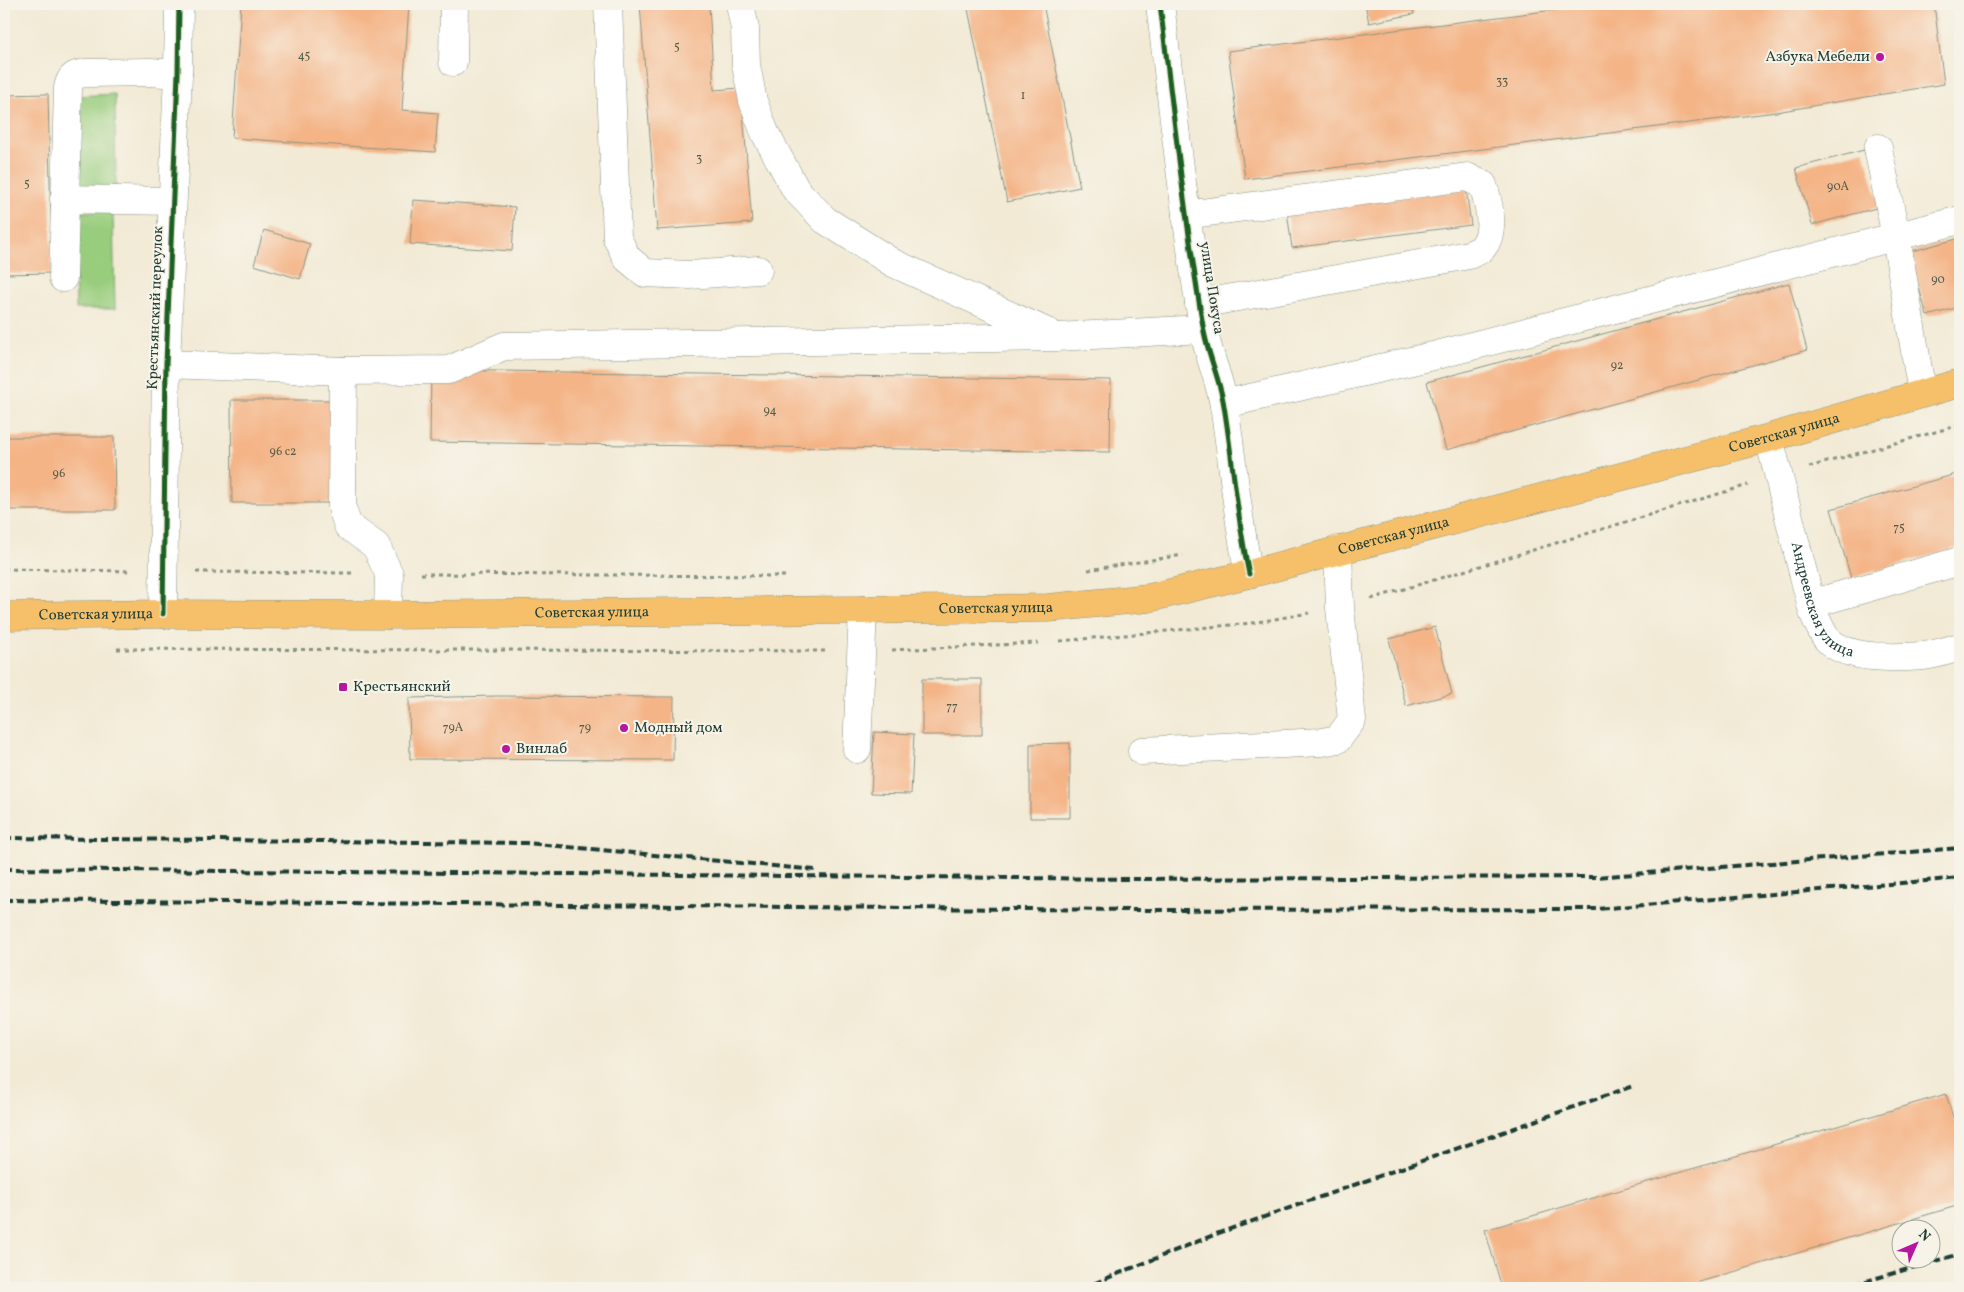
<svg xmlns="http://www.w3.org/2000/svg" width="1964" height="1292" viewBox="0 0 1964 1292" font-family="Vollkorn,serif">
	<style>
		.green { fill: #98cd7d; stroke: #5c8558 }
		.building { fill: #f4b486 }
		.lines { fill: none; stroke-linecap: round; stroke-linejoin: round }
		.minor-casing { stroke: #889484; stroke-width: 29 }
		.major-casing { stroke: #889484; stroke-width: 29 }
		.path { stroke: #889484; stroke-width: 3; stroke-dasharray: 4 4; stroke-linecap: butt }
		.minor { stroke: #fff; stroke-width: 28 }
		.major { stroke: #f6c06b; stroke-width: 28 }
		.rail { stroke: #1f3d34; stroke-width: 4; stroke-dasharray: 8 4; stroke-linecap: butt }
		.cycleway-casing { stroke: #f7f3e8; stroke-width: 8 }
		.cycleway { stroke: #1b5e20; stroke-width: 5 }
		.poi-dot { fill: #b5179e; stroke: #f7f3e8; stroke-width: 2 }
		.labels { text-anchor: middle; dominant-baseline: central; stroke-width: 4; stroke-linejoin: round; paint-order: stroke }
		.number-label { font-size: 12px; fill: #545b48 }
		.poi-label { font-size: 15px; fill: #1f3d34; stroke: #f7f3e8; text-anchor: start }
		.street-label { font-size: 15px; fill: #1f3d34; stroke: #f7f3e8 }
	</style>
	<rect width="100%" height="100%" fill="#f7f3e8"/>
	<filter id="ink" filterUnits="userSpaceOnUse"><feTurbulence type="fractalNoise" baseFrequency=".02" numOctaves="2"/><feDisplacementMap in="SourceGraphic" scale="10" xChannelSelector="R" yChannelSelector="G"/><feConvolveMatrix kernelMatrix="1 2 1 2 8 2 1 2 1" color-interpolation-filters="sRGB"/></filter>
	<filter id="wash" filterUnits="userSpaceOnUse"><feTurbulence type="fractalNoise" baseFrequency=".0096" numOctaves="4" result="noise"/><feDisplacementMap in="SourceGraphic" scale="20" xChannelSelector="R" yChannelSelector="G"/><feGaussianBlur stdDeviation="1.12" result="paint"/><feColorMatrix in="noise" values="0 0 0 0 0 0 0 0 0 0 0 0 0 0 0 0 0 1.4 0 .05"/><feComposite in="paint" operator="in"/></filter>
	<g filter="url(#wash)">
		<rect width="100%" height="100%" fill="#f2ead5"/>
		<path class="green" d="M115,94L116,192L78,193L76,96Z
			M113,211L115,309H76L74,212Z"/>
		<g id="blocks">
			<path class="building" d="M241,4H409L402,110L438,113L435,152L232,138Z
				M640,4H709L714,90L741,88L752,223L657,230Z
				M967,4H1043L1080,187L1007,202Z
				M1365,4H1412L1414,14L1369,23Z
				M1602,4H1934L1944,84L1776,112L1245,179L1228,51Z
				M48,94L52,273L4,274V95Z
				M1864,150L1880,207L1812,225L1796,168Z
				M1466,189L1471,225L1292,248L1287,211Z
				M413,200L515,207L512,251L410,244Z
				M264,230L310,244L300,279L254,265Z
				M1960,238V307L1927,316L1909,252Z
				M1789,283L1807,350L1446,450L1427,382Z
				M431,370L1111,380L1110,452L430,442Z
				M231,400H334L335,503H232Z
				M4,437H114L115,510H4Z
				M1960,473V547L1851,578L1831,509Z
				M1435,627L1452,694L1406,706L1389,639Z
				M922,679H982V735H922Z
				M497,696L674,697L673,760L410,759L409,698Z
				M874,732L914,734L911,794L871,793Z
				M1070,743V818H1030V744Z
				M1946,1094L1960,1141V1205L1679,1288H1502L1485,1230Z"/>
		</g>
	</g>
	<g filter="url(#ink)">
		<use href="#blocks" fill-opacity="0" stroke="#889484" stroke-width="1"/>
		<g class="lines">
			<g class="minor-casing">
				<g id="minor">
					<path d="M608,4L617,238L627,258L645,273L690,275L758,270"/>
					<path d="M740,4L745,29L746,65L753,101L765,133L796,190L825,220L893,263L1049,333"/>
					<path d="M1160,4C1173,111 1185,219 1203,326C1207,353 1220,379 1224,406C1233,462 1237,518 1249,574"/>
					<path d="M453,62L454,4"/>
					<path d="M1878,148L1896,237L1922,393"/>
					<path d="M64,199L172,201"/>
					<path d="M1186,215L1467,177L1483,185C1489,203 1496,231 1483,247C1480,251 1473,253 1469,255L1199,304"/>
					<path d="M63,278L68,88C70,76 75,74 87,73L150,72L178,74"/>
					<path d="M166,364L343,371L449,370L504,346L1057,337L1203,329"/>
					<path d="M343,371L342,508L348,526L376,546L389,574L388,615"/>
					<path d="M1224,404L1433,356L1960,220"/>
					<path id="s1" d="M1769,438L1813,612C1817,620 1821,632 1827,639C1846,660 1896,658 1923,656C1935,655 1948,650 1960,647"/>
					<path d="M1811,604L1960,561"/>
					<path d="M163,614L166,364L178,74L179,4"/>
					<path d="M857,749L863,610"/>
					<path d="M1142,751L1322,742L1338,739L1352,720L1340,608L1338,550"/>
				</g>
			</g>
			<g class="major-casing">
				<g id="major">
					<path id="s2" d="M4,616L163,614L388,615L1048,608L1149,598L1249,574L1769,438L1960,383"/>
				</g>
			</g>
			<path class="path" d="M1809,467L1960,425
				M4,569L132,571
				M1088,570L1183,555
				M196,572L355,573
				M421,574L787,576
				M1371,599L1748,485
				M1060,641L1252,623L1309,613
				M117,649L829,651
				M892,650L1038,643"/>
			<use href="#minor" class="minor"/>
			<use href="#major" class="major"/>
			<path class="rail" d="M4,838L526,843L816,870
				M4,869L1132,879L1596,877L1960,848
				M4,900L1132,910L1597,909L1960,878
				M1083,1288L1216,1234L1633,1086
				M1842,1288L1960,1254"/>
			<g class="cycleway-casing">
				<path id="cycleway" d="M1160,4C1173,111 1185,219 1203,326C1207,353 1220,379 1224,406C1233,462 1237,518 1249,574
					M163,614L166,364L178,74L179,4"/>
			</g>
			<use href="#cycleway" class="cycleway"/>
		</g>
	</g>
	<g class="poi-dot">
		<circle cx="1880" cy="57" r="5"/>
		<rect x="338" y="682" width="10" height="10" rx="2.5"/>
		<circle cx="624" cy="728" r="5"/>
		<circle cx="506" cy="749" r="5"/>
	</g>
	<g class="labels">
		<g class="number-label">
			<text x="677" y="47">5</text>
			<text x="304" y="56">45</text>
			<text x="1502" y="82">33</text>
			<text x="1023" y="96">1</text>
			<text x="699" y="159">3</text>
			<text x="27" y="184">5</text>
			<text x="1838" y="187">90А</text>
			<text x="1938" y="280">90</text>
			<text x="1617" y="366">92</text>
			<text x="770" y="411">94</text>
			<text x="283" y="452">96 с2</text>
			<text x="59" y="474">96</text>
			<text x="1899" y="528">75</text>
			<text x="952" y="707">77</text>
			<text x="453" y="728">79А</text>
			<text x="585" y="728">79</text>
		</g>
		<g class="poi-label">
			<text x="1870" y="57" text-anchor="end">Азбука Мебели</text>
			<text x="353" y="687">Крестьянский</text>
			<text x="634" y="728">Модный дом</text>
			<text x="516" y="749">Винлаб</text>
		</g>
		<g class="street-label">
			<text transform="translate(1211 288) rotate(81)">улица Покуса</text>
			<text transform="translate(156 308) rotate(-88)">Крестьянский переулок</text>
			<text stroke="none"><textPath href="#s2" startOffset="1802">Советская улица</textPath></text>
			<text stroke="none"><textPath href="#s2" startOffset="1398">Советская улица</textPath></text>
			<text stroke="none"><textPath href="#s1" startOffset="174">Андреевская улица</textPath></text>
			<text stroke="none"><textPath href="#s2" startOffset="992">Советская улица</textPath></text>
			<text stroke="none"><textPath href="#s2" startOffset="588">Советская улица</textPath></text>
			<text stroke="none"><textPath href="#s2" startOffset="92">Советская улица</textPath></text>
		</g>
	</g>
	<rect width="1964" height="1292" fill="none" stroke="#f7f3e8" stroke-width="20"/>
	<g transform="translate(1916 1244) rotate(45)"><circle r="24" fill="#f7f3e8" stroke="#a1aaa0"/>
	<path d="M0-4L9 19L0 12L-9 19Z" fill="#b5179e"/>
	<text y="-8" font-size="14" font-weight="bold" text-anchor="middle" fill="#1f3d34">N</text>
	</g>
</svg>
